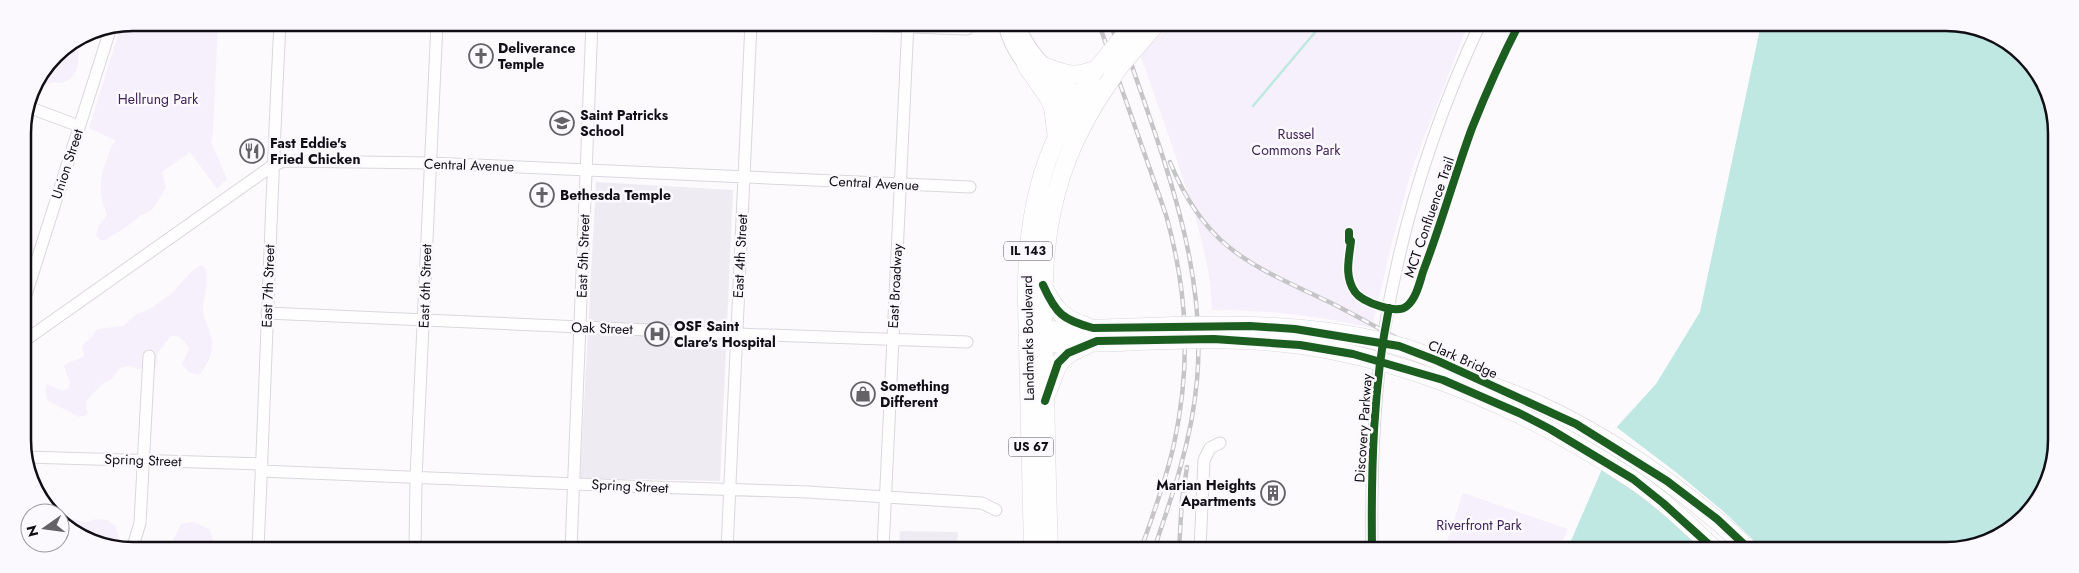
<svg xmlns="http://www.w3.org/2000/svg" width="2079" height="573" viewBox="0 0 2079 573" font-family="Jost,sans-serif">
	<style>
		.built { fill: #efebf3 }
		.green { fill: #f6f0fc }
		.water { fill: #bfe8e3 }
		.pier { fill: #fcfafd }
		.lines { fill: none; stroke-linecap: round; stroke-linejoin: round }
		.stream { stroke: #bfe8e3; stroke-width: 2.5 }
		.minor-casing { stroke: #dad7dd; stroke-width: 13 }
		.major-casing { stroke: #dad7dd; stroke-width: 17 }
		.highway-casing { stroke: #dad7dd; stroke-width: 19 }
		.minor { stroke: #fffeff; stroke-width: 11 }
		.major { stroke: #fffeff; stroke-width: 15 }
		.highway { stroke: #fffeff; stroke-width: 18 }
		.rail-casing { stroke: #c5c4c6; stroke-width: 4.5 }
		.rail { stroke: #fcf9fe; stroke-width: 2.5; stroke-dasharray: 8; stroke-linecap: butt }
		.highway-bridge-casing { stroke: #dad7dd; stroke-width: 19; stroke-linecap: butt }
		.highway-bridge { stroke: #fffeff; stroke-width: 18 }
		.cycleway-casing { stroke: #fcf9fe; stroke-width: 11 }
		.cycleway { stroke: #1b5e20; stroke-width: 8 }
		.labels { text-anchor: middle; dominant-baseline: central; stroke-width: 5; stroke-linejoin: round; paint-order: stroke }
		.shield { fill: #fcf9fe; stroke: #58545c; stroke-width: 1 }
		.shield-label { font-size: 12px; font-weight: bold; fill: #120e16 }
		.poi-label { font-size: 14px; font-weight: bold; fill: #120e16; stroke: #fcf9fe; text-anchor: start }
		.park-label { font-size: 14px; fill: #3e2355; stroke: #fcf9fe }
		.street-label { font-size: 14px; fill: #120e16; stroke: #fcf9fe }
		.rim { fill: none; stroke: #120e16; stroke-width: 2.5 }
	</style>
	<rect width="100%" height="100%" fill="#fcfafd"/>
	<path class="built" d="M596,182L733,190L720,481L580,478Z
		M900,531L958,532L957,549H899Z"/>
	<path class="green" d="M133,23H218L213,133L211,142L227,179L217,189L190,152L162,172L166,188L152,210L140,216L125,228L105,240H100L96,235L98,227L107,215C98,192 99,177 109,154C111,149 111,145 116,141L89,128L121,25Z
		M1172,24H1468L1412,169L1392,242L1372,328C1320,316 1266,310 1212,310C1211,270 1200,232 1188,194C1173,147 1156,100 1140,54Z
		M75,42C80,54 81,72 67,81C62,84 53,81 48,84C41,88 40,93 31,94C37,71 56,54 75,42Z
		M26,114L30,132L23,138V126Z
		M202,265C212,273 203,299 203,310C203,319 209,328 211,336C215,350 208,366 198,375L189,372L182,364L189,349L185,342L178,336H171L157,354L158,360L156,368L136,369L131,366L120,368L112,379L101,385L86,401L88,415L79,417L48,401L45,391L47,384L63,391L68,389L70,383L64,366C70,360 77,361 84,356L82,346L93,336L97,329L123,326L138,313L148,310L172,293L193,270Z
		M1463,493L1568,529L1559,550H1444Z
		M73,519L85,522L96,519L108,520L116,527L121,548H111L60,521Z
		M194,522L209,529L214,542L213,548H169L181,524Z"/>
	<path class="water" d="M1761,24L1968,25L2024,55L2054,112V462L2019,523L1953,550H1567L1602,469L1624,445L1614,430L1656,384L1700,312Z"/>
	<path class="pier" d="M1615,426L1677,473L1723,511L1764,550H1714L1606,461L1621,444L1612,431Z"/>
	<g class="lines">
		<path class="stream" d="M1253,106L1322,24"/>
		<g class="minor-casing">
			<path id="minor" d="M802,23L967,29
				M28,107L79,126
				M24,301L111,27
				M267,313L737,334L967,342
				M24,341L272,166L284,161L430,163L970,187
				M25,457L262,464
				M261,471L651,487L807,492L982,503L996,510
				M133,546L140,523L149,356
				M258,548C266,373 271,198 280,23
				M415,549L416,477L437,23
				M571,549L592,23
				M727,549L751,23
				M883,549L908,23
				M1200,549L1204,460L1210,448L1220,443
				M1372,550C1371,479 1373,408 1383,338C1400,231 1434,122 1480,24"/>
		</g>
		<g class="major-casing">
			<path id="major" d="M1006,24C1012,53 1034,77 1056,96C1064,102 1075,106 1083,112
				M1017,24C1028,58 1060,82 1089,102"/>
		</g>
		<g class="highway-casing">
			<path id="highway" d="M1026,65L1049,98L1053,107L1057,139
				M1046,67C1068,75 1075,78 1097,69
				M1043,286C1053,307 1063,320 1086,326
				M1033,331L1175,326
				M1033,344L1120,342
				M1497,388C1588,420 1679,484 1750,550
				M1048,391C1058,362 1058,357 1087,345
				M1033,549L1027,303C1026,245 1033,184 1060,131C1072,108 1086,86 1100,65
				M1049,549C1047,496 1046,443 1045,390C1041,272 1037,187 1107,85"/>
		</g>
		<use href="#minor" class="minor"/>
		<use href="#major" class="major"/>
		<use href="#highway" class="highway"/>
		<g class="rail-casing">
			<path id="rail" d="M1099,24L1166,215C1188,293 1191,365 1174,444C1166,480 1153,515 1141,549
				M1110,24L1117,41
				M1118,24C1155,140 1208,256 1197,380C1192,439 1173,494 1154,549
				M1170,162C1205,248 1249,264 1327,301C1350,312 1372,325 1395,337
				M1179,549L1182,500L1187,467"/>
		</g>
		<use href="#rail" class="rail"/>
		<g class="highway-bridge-casing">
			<path id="highway-bridge" d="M1100,65L1134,24
				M1107,85L1119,67L1156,24
				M1175,326C1247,324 1328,326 1398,346C1432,355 1464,374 1497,388
				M1120,342C1181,339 1242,337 1302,345C1422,363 1531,412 1632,479C1662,499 1689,525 1715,550"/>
		</g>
		<use href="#highway-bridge" class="highway-bridge"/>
		<g class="cycleway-casing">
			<path id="cycleway" d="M1349,232V241H1351C1349,259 1344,276 1355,292C1362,302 1397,315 1407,306C1417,298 1420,280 1424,269C1442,222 1455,174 1472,128C1486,93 1502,57 1519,24
				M1043,285C1056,314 1063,320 1093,328L1250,326L1295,329L1399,346L1438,361L1576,424L1667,481L1717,519L1750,550
				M1045,401L1058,363L1068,353L1097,341L1214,339L1300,345L1353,354L1443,380L1519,413L1550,429L1633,479L1663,503L1715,550
				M1372,550C1371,469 1373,387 1389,308"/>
		</g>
		<use href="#cycleway" class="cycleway"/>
	</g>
	<defs>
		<g id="church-ring" transform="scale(1.25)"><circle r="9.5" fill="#fcf9fe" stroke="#646167" stroke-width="1.5"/><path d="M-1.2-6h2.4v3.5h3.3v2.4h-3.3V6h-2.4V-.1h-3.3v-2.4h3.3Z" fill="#646167"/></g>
		<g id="school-ring" transform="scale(1.25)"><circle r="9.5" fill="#fcf9fe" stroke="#646167" stroke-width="1.5"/><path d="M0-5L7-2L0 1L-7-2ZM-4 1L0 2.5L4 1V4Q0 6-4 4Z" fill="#646167"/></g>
		<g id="restaurant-ring" transform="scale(1.25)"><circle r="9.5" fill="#fcf9fe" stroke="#646167" stroke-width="1.5"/><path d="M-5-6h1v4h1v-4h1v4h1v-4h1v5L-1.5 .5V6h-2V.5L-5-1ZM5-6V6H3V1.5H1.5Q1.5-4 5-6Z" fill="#646167"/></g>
		<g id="hospital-ring" transform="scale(1.25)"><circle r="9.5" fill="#fcf9fe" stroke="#646167" stroke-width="1.5"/><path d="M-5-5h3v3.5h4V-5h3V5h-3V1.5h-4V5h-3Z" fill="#646167"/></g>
		<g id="shop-ring" transform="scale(1.25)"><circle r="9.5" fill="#fcf9fe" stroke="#646167" stroke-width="1.5"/><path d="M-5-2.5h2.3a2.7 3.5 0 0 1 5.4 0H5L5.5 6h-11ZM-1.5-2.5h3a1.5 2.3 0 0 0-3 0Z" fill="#646167"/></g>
		<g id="building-ring" transform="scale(1.25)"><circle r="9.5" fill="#fcf9fe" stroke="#646167" stroke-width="1.5"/><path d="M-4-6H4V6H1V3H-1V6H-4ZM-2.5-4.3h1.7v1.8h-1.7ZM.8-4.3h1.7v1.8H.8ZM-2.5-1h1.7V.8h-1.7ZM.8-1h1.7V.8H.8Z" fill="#646167"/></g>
	</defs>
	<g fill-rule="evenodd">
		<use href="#church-ring" x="481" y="56"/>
		<use href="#school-ring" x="562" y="123"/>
		<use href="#restaurant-ring" x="252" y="151"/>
		<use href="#church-ring" x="542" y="195"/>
		<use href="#hospital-ring" x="657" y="334"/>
		<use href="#shop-ring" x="863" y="394"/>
		<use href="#building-ring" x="1273" y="493"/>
	</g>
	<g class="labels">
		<g class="shield">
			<rect x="1004" y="241.5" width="48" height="19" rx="4"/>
			<rect x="1008.5" y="437.5" width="45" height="19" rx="4"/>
		</g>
		<g class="shield-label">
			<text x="1028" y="251">IL 143</text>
			<text x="1031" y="447">US 67</text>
		</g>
		<g class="poi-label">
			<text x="498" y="48">Deliverance<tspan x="498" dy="16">Temple</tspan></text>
			<text x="580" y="115">Saint Patricks<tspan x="580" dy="16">School</tspan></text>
			<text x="270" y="143">Fast Eddie's<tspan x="270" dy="16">Fried Chicken</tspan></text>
			<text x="560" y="195">Bethesda Temple</text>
			<text x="674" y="326">OSF Saint<tspan x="674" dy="16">Clare's Hospital</tspan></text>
			<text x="880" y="386">Something<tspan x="880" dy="16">Different</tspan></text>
			<text x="1256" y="485" text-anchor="end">Marian Heights<tspan x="1256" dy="16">Apartments</tspan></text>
		</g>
		<g class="park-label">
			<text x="158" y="99">Hellrung Park</text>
			<text x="1296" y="134">Russel<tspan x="1296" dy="16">Commons Park</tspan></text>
			<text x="1479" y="525">Riverfront Park</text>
		</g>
		<g class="street-label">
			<text transform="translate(67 164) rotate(-72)">Union Street</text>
			<text transform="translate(469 165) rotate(2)">Central Avenue</text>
			<text transform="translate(874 183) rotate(3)">Central Avenue</text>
			<text transform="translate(1429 217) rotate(-71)">MCT Confluence Trail</text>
			<text transform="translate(583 256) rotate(-88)">East 5th Street</text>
			<text transform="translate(740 256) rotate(-87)">East 4th Street</text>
			<text transform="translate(268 286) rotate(-88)">East 7th Street</text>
			<text transform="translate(425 286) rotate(-88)">East 6th Street</text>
			<text transform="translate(895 286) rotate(-87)">East Broadway</text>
			<text transform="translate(602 328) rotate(2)">Oak Street</text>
			<text transform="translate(1028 338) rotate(-91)">Landmarks Boulevard</text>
			<text transform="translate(1463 359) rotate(24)">Clark Bridge</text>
			<text transform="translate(1363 428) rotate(-86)">Discovery Parkway</text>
			<text transform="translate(143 460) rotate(2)">Spring Street</text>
			<text transform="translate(630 486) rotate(3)">Spring Street</text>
		</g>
	</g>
	<path d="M0 0H2079V573H0ZM133 31H1946A102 102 0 0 1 2048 133V440A102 102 0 0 1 1946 542H133A102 102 0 0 1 31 440V133A102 102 0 0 1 133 31Z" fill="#fcf9fe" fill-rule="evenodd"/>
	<path class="rim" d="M133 31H1946A102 102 0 0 1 2048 133V440A102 102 0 0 1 1946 542H133A102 102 0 0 1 31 440V133A102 102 0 0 1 133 31Z"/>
	<g transform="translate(45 528) rotate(256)"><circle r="24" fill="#fcf9fe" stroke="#9e9ba1"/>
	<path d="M0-4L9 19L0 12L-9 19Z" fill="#646167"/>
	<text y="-8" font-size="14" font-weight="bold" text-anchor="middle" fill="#120e16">N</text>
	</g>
</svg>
